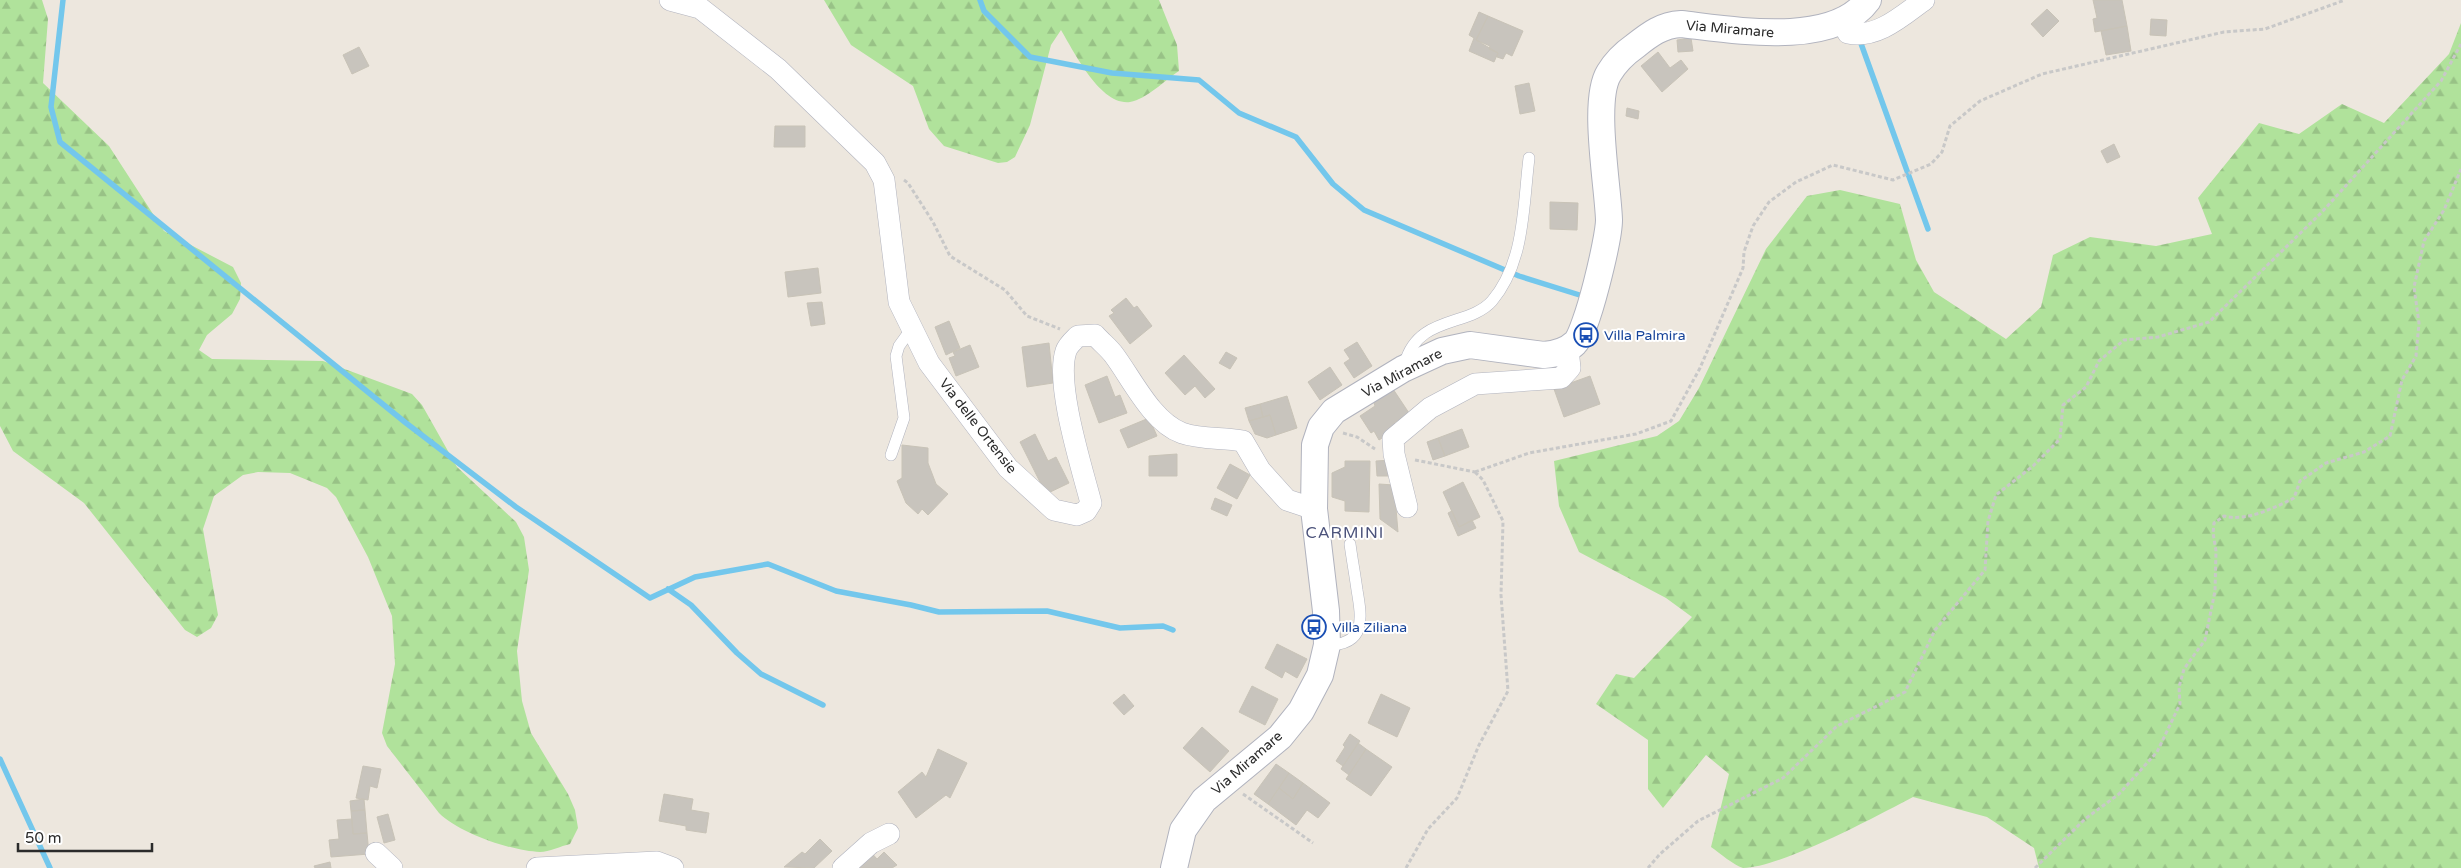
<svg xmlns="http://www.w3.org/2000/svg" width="2461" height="868" viewBox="0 0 2461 868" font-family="'Varela Round',sans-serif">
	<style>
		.forest { fill: url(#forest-firs) }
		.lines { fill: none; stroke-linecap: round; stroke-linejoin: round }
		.stream { stroke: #73c7ec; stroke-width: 5.5 }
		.building { fill: #c8c4bd; stroke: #c8c3b7 }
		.service-casing { stroke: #b1b3be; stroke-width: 12 }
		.minor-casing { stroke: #b1b3be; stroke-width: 22 }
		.tertiary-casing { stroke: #b1b3be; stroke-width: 28 }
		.path { stroke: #c8c8c8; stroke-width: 3; stroke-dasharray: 4 2.5; stroke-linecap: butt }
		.service { stroke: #fff; stroke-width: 11 }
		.minor { stroke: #fff; stroke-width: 21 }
		.tertiary { stroke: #fff; stroke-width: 26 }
		.labels { text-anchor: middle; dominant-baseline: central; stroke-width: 4; stroke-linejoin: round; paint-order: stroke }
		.street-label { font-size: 14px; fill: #2b2b2b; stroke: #fff }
		.transit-label { font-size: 14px; fill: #164399; stroke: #fff; text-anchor: start }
		.quarter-label { font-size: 16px; letter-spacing: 1px; fill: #4c537b; stroke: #fff }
	</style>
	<defs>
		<pattern id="forest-firs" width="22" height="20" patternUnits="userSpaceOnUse" patternTransform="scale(1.25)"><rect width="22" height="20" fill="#b0e29b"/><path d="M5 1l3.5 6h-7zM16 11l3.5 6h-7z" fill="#98c286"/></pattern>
	</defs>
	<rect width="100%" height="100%" fill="#ede7de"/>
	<path class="forest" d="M0,0H42L48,19L43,83L109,146L164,231L233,267L241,283L240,299L232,314L207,335L199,350L212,359L323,361L412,394L422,405L457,467L516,522L524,537L529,570L517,651L522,701L531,733L568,794L575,810L578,828L570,844C561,846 549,852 540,852C511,851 459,833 439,813L387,746L382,733L395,664L392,616L368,557L336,497L327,488L290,473L258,472L243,475L214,496L203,529L218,615L211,628L197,637L185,630L84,503L13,451L0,426Z
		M824,0H1159L1177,45L1179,71C1165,80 1147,99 1130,102C1100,106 1073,50 1061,30L1051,45L1030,125L1015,157L1007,162L998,163L944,146L929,129L913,86L851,45Z
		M2461,23V868H2039L2034,848L1987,817L1913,797C1877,816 1780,868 1743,868C1733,865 1720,853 1711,847L1729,774L1706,755L1663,808L1648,789V740L1596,704L1616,674L1634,678L1692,617L1666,598L1579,552L1559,506L1554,461L1657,436L1679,421L1699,388L1766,249L1807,196L1840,190L1900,204L1916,260L1934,292L2006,339L2041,307L2053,255L2090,237L2156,246L2212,234L2198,198L2259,123L2299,134L2342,104L2384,123L2449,54Z"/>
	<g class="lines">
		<path class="stream" d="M63,0L51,107L60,142L406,423L516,507L650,598L695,577L768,564L836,591L911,605L939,612L1047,611L1120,628L1163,626L1173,630
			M980,0L984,11L1030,57L1112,73L1199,80L1239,113L1296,137L1333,184L1364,210L1519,276L1586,297
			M1859,38L1928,229
			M668,589L691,605L737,653L761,674L823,705
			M0,759L50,868"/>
	</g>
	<path class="building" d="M2093,0H2122L2127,26L2095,32L2093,19L2097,18Z
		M2047,9L2059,21L2043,37L2031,24Z
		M1479,12L1488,16L1476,40L1498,53L1494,62L1469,51L1474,38L1469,35Z
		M1488,16L1523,31L1512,56L1506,53L1503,59L1497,57L1498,53L1489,49L1490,46L1476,40Z
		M2151,19L2167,20L2166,36L2150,35Z
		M2127,26L2131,51L2106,55L2101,31Z
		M1691,38L1693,51L1678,52L1677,40Z
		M359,47L369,66L352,74L343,55Z
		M1658,52L1670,68L1681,60L1688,69L1662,92L1641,66Z
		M1529,83L1535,111L1520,114L1515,86Z
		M1627,108L1639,111L1638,119L1626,116Z
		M775,126H805V147H774Z
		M2114,144L2120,157L2107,163L2101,151Z
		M1550,202L1578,203L1577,230L1550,229Z
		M818,268L821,293L788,297L785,272Z
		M1126,298L1134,308L1137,306L1152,326L1130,344L1109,316L1114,313L1111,310Z
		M822,302L825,324L811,326L807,303Z
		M949,321L960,348L946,355L935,327Z
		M1357,342L1372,366L1354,378L1344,363L1350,359L1344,350Z
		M1049,343L1053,383L1027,387L1022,347Z
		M970,345L979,367L956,376L949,358L955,356L953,352Z
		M1226,352L1237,358L1230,369L1219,363Z
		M1184,355L1215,389L1205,398L1195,386L1185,395L1165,373Z
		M1330,367L1342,385L1320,400L1308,382Z
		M1107,376L1115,397L1120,395L1127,413L1099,423L1085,385Z
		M1590,376L1600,404L1564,417L1554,389Z
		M1393,389L1409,413L1394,423L1397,428L1379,440L1374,431L1371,433L1360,416L1375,406L1374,403Z
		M1287,396L1297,428L1276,435L1270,415L1263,417L1260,404Z
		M1260,404L1263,417L1249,421L1245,408Z
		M1270,415L1276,435L1267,438L1255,434L1249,421Z
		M1149,418L1157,436L1128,448L1120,430Z
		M1462,429L1469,447L1445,456L1438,438Z
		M1035,434L1048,461L1056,457L1069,483L1046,494L1020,442Z
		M1438,438L1445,456L1433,460L1427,442Z
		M902,445L928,448V463L936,484L948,494L928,515L922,509L918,514L906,503L897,481L902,478Z
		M1177,454V476H1149V456Z
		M1391,460V476H1377L1376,461Z
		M1345,461H1370L1369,512L1345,511V501L1332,497V473L1345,467Z
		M1230,464L1250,475L1237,499L1217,488Z
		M1463,482L1480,517L1459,527L1443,492Z
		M1379,484L1394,485L1398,532L1380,519Z
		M1215,498L1232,505L1227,516L1211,509Z
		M1452,511L1459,527L1472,520L1476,528L1458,536L1448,513Z
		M1277,644L1307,659L1297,678L1285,671L1282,678L1265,668Z
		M1252,686L1278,699L1265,725L1239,712Z
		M1124,694L1134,706L1124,715L1113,703Z
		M1381,694L1410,708L1397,737L1368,723Z
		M1202,727L1229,751L1210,772L1183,748Z
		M1350,734L1360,741L1343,766L1336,761L1345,747L1343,745Z
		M1358,743L1366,749L1349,775L1341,769Z
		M938,749L967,763L950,798L946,795L916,818L898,792L922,772L926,777Z
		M1366,749L1392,767L1371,796L1346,779Z
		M1276,764L1289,773L1268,804L1254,794Z
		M363,766L381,769L377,788L370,786L368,800L356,798Z
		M1289,773L1303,783L1293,799L1279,788Z
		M1303,783L1330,803L1318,818L1307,810L1296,825L1268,804L1279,788L1293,799Z
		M664,794L693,799L691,810L709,813L706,833L686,830V826L659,821Z
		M364,799L365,810L351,811L350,801Z
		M365,810L367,833L353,834L351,811Z
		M388,814L395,840L384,843L377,817Z
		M352,819L353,834L367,833L369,854L331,857L329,840L339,839L337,820Z
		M820,839L832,851L814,868L784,867L802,852L805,854Z
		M869,850L877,859L884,852L897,865L892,868H851Z
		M330,862L331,868H315L314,866Z"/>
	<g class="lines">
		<g class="service-casing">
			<path id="service" d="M1405,363C1418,315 1469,327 1492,301C1525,262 1523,206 1529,158
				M891,455L904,418L896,356L899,346L912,328
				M1327,645C1366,645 1362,619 1357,590C1355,575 1352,559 1350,544"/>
		</g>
		<g class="minor-casing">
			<path id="minor" d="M670,0L700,8L778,69L875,163L884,180L899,302L929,363L1008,468L1054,510L1077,515L1086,511L1091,503C1082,468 1055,384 1066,351C1068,345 1074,340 1078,336L1095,335C1101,342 1109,348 1114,355C1132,379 1152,422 1182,433C1202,440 1223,437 1243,441L1260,470L1287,500L1314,509
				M1842,21L1848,33C1877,39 1902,16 1924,0
				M1407,507L1394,454L1393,439L1430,408L1475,384L1561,378L1570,368L1568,349
				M376,853L392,868
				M537,868L657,862L673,868
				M843,868L871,843L889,834"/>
		</g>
		<g class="tertiary-casing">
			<path id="tertiary" d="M1174,868L1183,830L1204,800L1280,737L1301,711L1320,675L1327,645L1326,611L1314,509L1315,445L1321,427L1334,411L1403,369L1442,351L1470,345L1544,355C1555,354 1567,351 1575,343C1587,332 1609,238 1609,220C1608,186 1592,100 1609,73C1615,63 1625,53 1635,46C1650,34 1662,25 1681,24C1733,30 1833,48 1868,0"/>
		</g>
		<path class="path" d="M904,180L908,183L933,222L950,256L1005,290L1027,316L1060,329
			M1343,433L1357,437L1375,449
			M1415,460L1475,472
			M1475,472L1529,453L1636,434L1671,421L1700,368L1743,268L1744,252L1753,226L1769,202L1796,182L1833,165L1893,180L1931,164L1942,152L1950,126L1980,101L2042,74L2224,32L2265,29L2345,0
			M1243,794L1313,843
			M1406,868L1428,829L1457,798L1479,745L1508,691L1501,595L1503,521L1483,480L1475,472
			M1648,868L1660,854L1698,821L1783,778L1837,726L1905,692L1935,630L1985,570L1988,521L1996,495L2033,466L2060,439L2063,405L2086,387L2099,361L2124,340L2158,337L2209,322L2322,212L2441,81L2461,44
			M2035,868L2085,819L2119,794L2157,752L2180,704L2179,687L2184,669L2205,640L2215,591L2216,551L2213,533L2214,523L2224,516C2246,522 2274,508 2294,498L2300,481L2326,463L2364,452L2390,436L2402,380L2416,356L2419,323L2414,287L2424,241L2444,210L2461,169"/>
		<use href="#service" class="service"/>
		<use href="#minor" class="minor"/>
		<use href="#tertiary" class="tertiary"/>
	</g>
	<defs>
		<g id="bus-ring" transform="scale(1.25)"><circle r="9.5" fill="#fff" stroke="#1a4fb4" stroke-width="1.5"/><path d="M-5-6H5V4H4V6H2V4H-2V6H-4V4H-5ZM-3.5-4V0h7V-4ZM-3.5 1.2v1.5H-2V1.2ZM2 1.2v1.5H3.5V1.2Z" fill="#1a4fb4"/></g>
	</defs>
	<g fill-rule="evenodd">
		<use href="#bus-ring" x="1586" y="335"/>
		<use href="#bus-ring" x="1314" y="627"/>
	</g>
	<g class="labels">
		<g class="street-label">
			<text transform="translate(1730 29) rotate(5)">Via Miramare</text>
			<text transform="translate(1402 373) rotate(-28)">Via Miramare</text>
			<text transform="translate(978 426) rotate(52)">Via delle Ortensie</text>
			<text transform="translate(1247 763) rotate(-41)">Via Miramare</text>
		</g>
		<g class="transit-label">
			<text x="1604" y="335">Villa Palmira</text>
			<text x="1332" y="627">Villa Ziliana</text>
		</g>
		<g class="quarter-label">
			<text x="1345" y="533">CARMINI</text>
		</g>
	</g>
	<path d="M18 843v8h134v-8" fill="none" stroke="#2b2b2b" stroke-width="2.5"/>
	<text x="25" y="843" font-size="15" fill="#2b2b2b" stroke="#ffffff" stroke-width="4" paint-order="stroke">50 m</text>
</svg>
